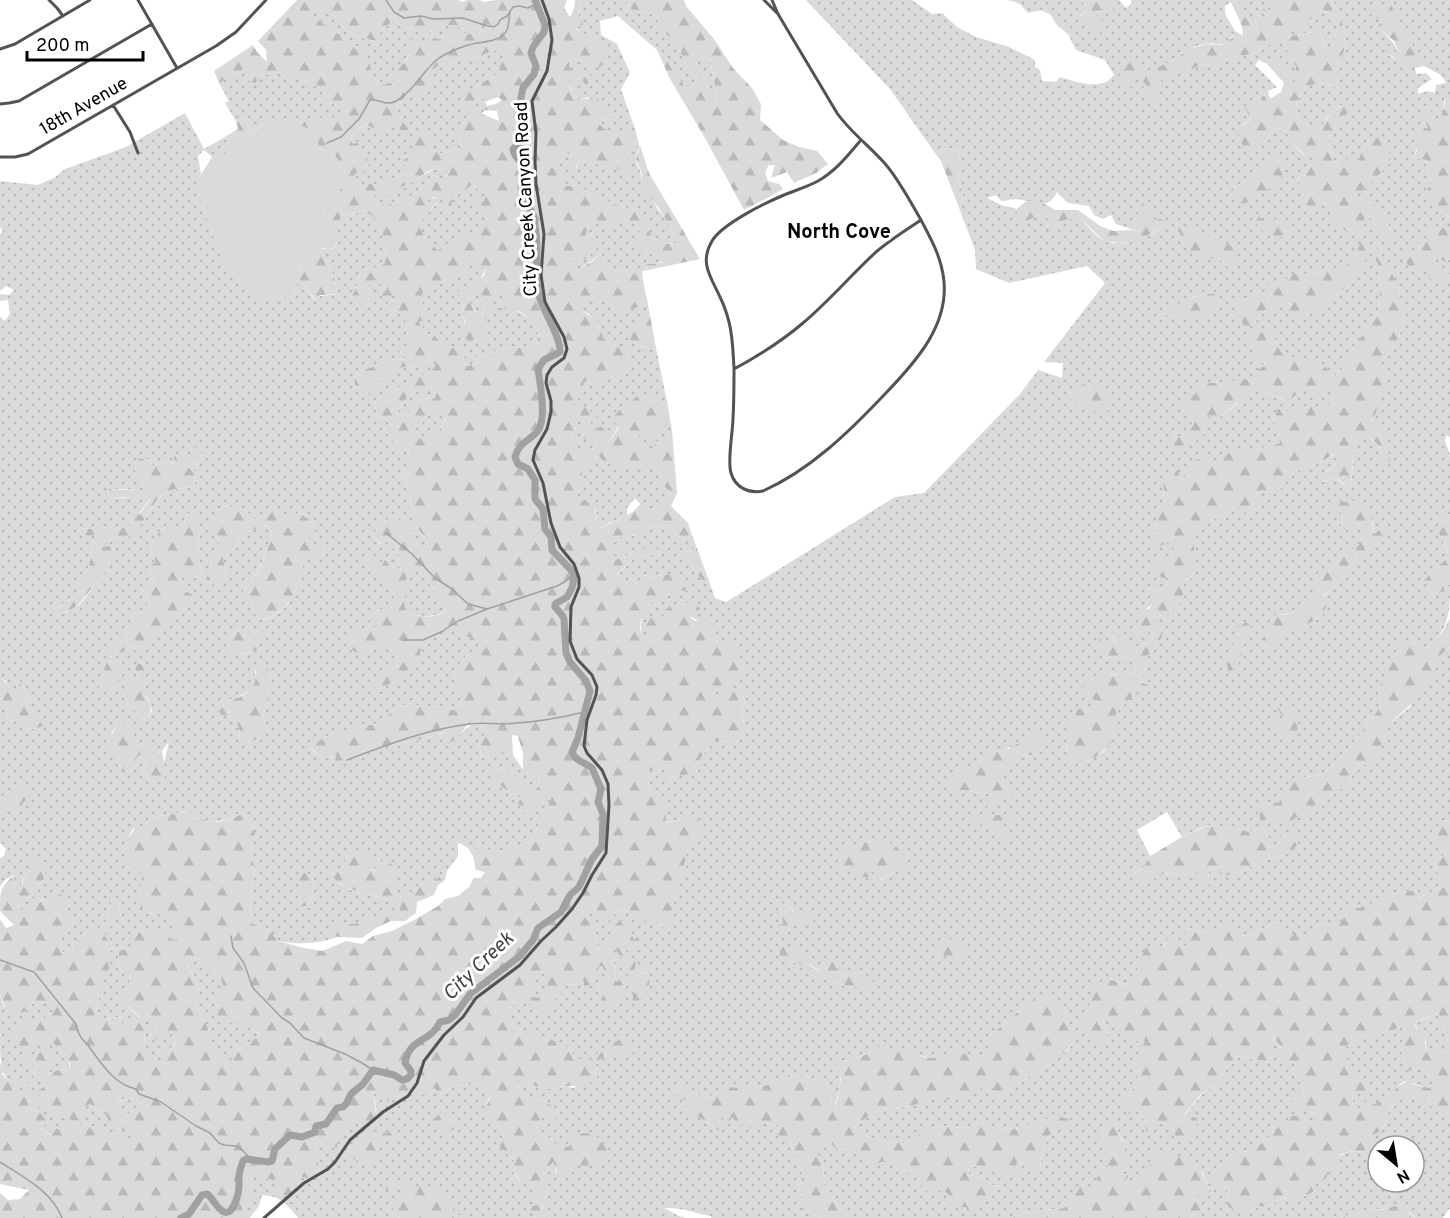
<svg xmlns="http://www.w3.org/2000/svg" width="1450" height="1218" viewBox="0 0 1450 1218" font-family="Overpass,sans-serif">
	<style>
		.grass { fill: url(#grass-dots); fill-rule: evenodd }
		.forest { fill: url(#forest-firs); fill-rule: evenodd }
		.park { fill: #dadada }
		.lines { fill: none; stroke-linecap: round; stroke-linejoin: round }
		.stream { stroke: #a1a1a1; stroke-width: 1.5 }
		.river { stroke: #a1a1a1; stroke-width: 7 }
		.street { stroke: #535353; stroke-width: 3 }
		.labels { text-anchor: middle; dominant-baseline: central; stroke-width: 6; stroke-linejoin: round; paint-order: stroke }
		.street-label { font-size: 18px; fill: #000; stroke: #fff }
		.neighbourhood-label { font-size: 20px; font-weight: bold; fill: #000; stroke: #fff }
		.water-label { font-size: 20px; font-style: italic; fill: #424242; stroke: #fff }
	</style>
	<defs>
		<pattern id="grass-dots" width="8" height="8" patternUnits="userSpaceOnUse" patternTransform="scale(1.5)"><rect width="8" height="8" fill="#dadada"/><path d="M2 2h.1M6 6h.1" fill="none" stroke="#b9b9b9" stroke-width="1.8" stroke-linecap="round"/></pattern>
		<pattern id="forest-firs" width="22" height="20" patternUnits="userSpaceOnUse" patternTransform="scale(1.5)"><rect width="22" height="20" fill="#dadada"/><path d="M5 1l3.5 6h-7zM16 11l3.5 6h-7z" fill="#b9b9b9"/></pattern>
	</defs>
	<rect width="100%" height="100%" fill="#fff"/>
	<path class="grass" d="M580,0H625L631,9L655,15L665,33L676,42L688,69L697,80L685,88L665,57L618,16L600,21L601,35L617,44L630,73L621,89L635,129C617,140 605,133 594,118L608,119L614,110L601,107L589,98L578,99L569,85L580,78L584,71L569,67L572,59L588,62L599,68L609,59L594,35L582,34L575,27L581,3Z
		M806,0H912L932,14L942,13L957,27L976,37L1009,47L1035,60V67L1040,70L1042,81L1056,82L1060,77C1073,81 1092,88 1106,82C1109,80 1111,78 1114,75L1105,60L1076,50L1068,34L1056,24L1051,15L1041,10L1028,13L1020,4L1008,0H1082L1087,10L1080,16L1095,18L1097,10L1105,6L1115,7L1110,0H1119L1126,8L1132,3L1131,0H1271V10L1263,9L1270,24L1263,23L1256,12L1255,18L1258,31L1254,29L1241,3L1231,2L1225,6V14L1235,31C1225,51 1218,41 1203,44C1190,47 1181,56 1170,62C1158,68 1146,73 1135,78L1146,84L1141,92L1146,97L1156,100L1161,80L1175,71H1188L1201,65L1220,63L1236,56L1252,54L1265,46L1274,43L1288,30H1299L1320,9L1331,15L1338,25L1332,51L1325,47L1323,37L1313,32L1285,37L1284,44L1296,67V87L1273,59L1267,64L1259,60L1255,65L1277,87L1268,91L1261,98C1260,110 1253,118 1242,125L1258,152L1274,128L1286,131C1290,141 1297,147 1303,155L1312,149L1314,159L1307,173L1298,177L1303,195L1322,203L1329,204L1331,216L1346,232L1369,216L1378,228L1393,237L1383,210L1367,201L1355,196L1380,175L1389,150L1383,139H1370L1362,151L1357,165L1340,164L1332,160L1328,143L1336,127L1348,112L1341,105L1326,118L1322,126H1310L1300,121C1294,101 1295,100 1309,85L1326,83L1339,89L1335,71L1344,51L1346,33L1334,2L1330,0H1450V103L1445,96L1442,119L1439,127H1434L1430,105L1428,128L1412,158L1426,160L1431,182L1447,216L1450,217V229L1441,227L1426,238L1418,240L1420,248L1418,258L1406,262L1436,264L1434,256L1446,262L1450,259V437L1446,435L1445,441L1450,455V515L1442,511L1443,543L1449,556L1424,580L1434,598L1450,584C1450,601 1450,619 1441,633C1437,638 1431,642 1427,648L1414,642L1385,677L1378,690L1380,705L1376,713L1351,746L1332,766L1321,775L1297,778L1281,802L1267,804L1271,818L1294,826L1290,823L1296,817L1332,795L1335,789L1350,783L1353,771L1361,765L1369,764L1374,767V757L1380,752L1388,725L1410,707L1424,685L1439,675L1435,671V660L1450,647V823L1446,820C1437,834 1436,841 1444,855L1435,861L1439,878L1444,887L1426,894L1418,899L1399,891L1382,900L1359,908L1353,905L1339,924L1319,925L1305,934L1293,937L1281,931L1272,924L1258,932L1241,936L1217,932L1202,933L1188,928L1192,942L1186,946L1176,945L1178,939L1167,938C1161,958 1139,968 1132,987L1111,979L1094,993L1089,1009L1082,1022L1108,1034L1103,1021L1106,1014L1114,1027L1117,1023L1133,1035L1145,1041L1140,1065L1133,1063L1139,1082L1129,1093L1138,1111L1153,1132L1156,1124C1174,1122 1172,1128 1177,1142L1184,1116L1202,1094L1219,1082L1227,1067L1238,1056L1269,1062L1270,1047L1274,1037L1281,1049L1278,1054L1294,1061L1296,1067L1291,1070L1293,1075L1300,1079L1305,1097L1293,1090L1307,1111L1322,1117L1317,1123C1302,1119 1288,1121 1274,1125L1272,1135L1251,1151L1237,1152L1232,1159L1215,1169L1218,1186L1227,1190L1228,1206L1251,1211L1260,1206L1266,1207L1282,1199L1308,1195L1315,1191L1312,1186C1319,1180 1325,1175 1331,1168C1342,1154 1343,1149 1363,1152L1368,1161V1172L1378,1174V1182H1414V1146H1378V1152L1370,1137L1383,1129L1388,1113L1399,1099L1417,1094L1450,1122V1208L1443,1218H1415L1402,1204L1381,1210L1373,1208L1352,1215L1332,1218H1190L1200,1210L1194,1193L1196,1186L1211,1191L1202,1172L1149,1170L1137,1182H1125L1129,1175L1116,1172L1123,1141L1117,1131L1115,1122L1100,1136L1107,1148L1111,1167L1101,1168L1096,1181L1087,1191L1082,1184L1072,1199L1064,1208L1022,1213L1019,1209L1013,1218H849C832,1198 821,1192 824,1164L818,1155V1142L831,1144L838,1150L848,1149L870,1162L879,1164L889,1159L944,1190L950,1197L966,1206H974L990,1198L1000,1186L991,1185L982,1177L969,1175L968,1167C986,1164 993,1170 1008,1178L1016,1163L1024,1162L1040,1168L1043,1150L1049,1135L1074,1121H1035L1024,1128L998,1129L985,1123L964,1128L937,1126L925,1131L906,1143L886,1142L861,1134L854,1128L864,1119L880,1109L912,1106L929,1098L951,1100L982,1088H993L998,1097L1061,1056L1067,1051L1074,1042L1067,1016L1061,1001L1027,1003L1004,1025L989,1035V1046L985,1055L971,1059L959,1049L946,1056L933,1059L919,1055L891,1053L885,1044C871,1052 856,1061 841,1061C841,1078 840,1097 831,1113L832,1096L826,1085L812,1078L795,1076L773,1080L767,1085L748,1090L732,1087L708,1097L691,1093V1102L685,1109C697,1117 709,1122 719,1131L718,1122L722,1117L732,1116L754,1128L763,1123L778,1125L789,1140L803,1176L799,1186L803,1210L821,1218H711V1216C695,1213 681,1207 664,1208L679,1216L686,1218H550L542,1210L549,1189L545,1173L553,1162L557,1174L571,1146L559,1148L550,1138L535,1132L542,1114L551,1105L522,1093L517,1084L524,1082L536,1087L553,1089L566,1086L573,1088L597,1078L596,1062L608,1054L625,1036L599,1051L590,1062L573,1058L571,1048L564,1047L514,1027L511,1018L507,1011L533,986L537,976L545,970L550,972L552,991L550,1008L556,997L564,991V984L573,985L584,981V987L593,970L602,966L607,975L596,991L624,987L630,983L634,988L632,1002L642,998L650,978L642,967L646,971L634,977L616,982L615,962L607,950L614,948L622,958L628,959L625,951L635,945L647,943L635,939L631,932C614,934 610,938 599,950L596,942L595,925L584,918L592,905L604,925L619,910L652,917L669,932L670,917L689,842L681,819L665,823L666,804L650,791L646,771L665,769L674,762H680L667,779L681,775L697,774L695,764L715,741L734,742L744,737V725L742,711L745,701L742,694L749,692L725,696L717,699L713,690L729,686L737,660L734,642H718L714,630L690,616L694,600L682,605H671L662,612L667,621L643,640C637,619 645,601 666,594C674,592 683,592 690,590L669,574L653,577L644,575L638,583L629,585L617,575L633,559L666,551L633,553L612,561L606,559L625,548H610C619,534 627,533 642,538L641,528C660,524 670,526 683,540L691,533L697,548L684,552L698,576L711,587L715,598L726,602L895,497L924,493L1020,394L1038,370L1062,378L1063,363L1044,362L1105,283L1087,266L1009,283L976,269L975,250L961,213L963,193L959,183L958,168L960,151L949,148L935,153L890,89ZM1370,8H1382L1418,56L1424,66L1441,75L1446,83L1436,85L1435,93L1427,91L1418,94V88L1432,79L1426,73L1416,74L1415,68H1404L1399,61L1388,55L1399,53C1393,40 1386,36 1377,25L1382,21ZM1275,158L1278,182L1267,189L1229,191L1265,168ZM1057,192L1068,203L1089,206L1094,215L1103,219L1111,215L1116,224L1137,231L1139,215L1149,211L1151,220L1167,225C1149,236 1128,249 1105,241C1097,238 1088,226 1081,219H1067L1052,229H1046L1051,220L1040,214L1025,222L1018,219L1017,209L1001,205L987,198L996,195L1001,201C1008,200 1016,198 1022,200C1038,203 1048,210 1057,192ZM1176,221L1182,228L1234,268H1229L1222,261L1184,246ZM1362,241L1354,280L1321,308L1305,313L1293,305L1284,303L1278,310L1266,309L1253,325L1247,328L1235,304L1262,291L1266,299L1288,279L1310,273L1335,270L1351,263ZM1372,252L1398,288L1405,320L1396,343L1382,361V371L1386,383L1379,397L1376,413L1371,423L1383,433L1385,469C1382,450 1382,448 1367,436L1356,440C1351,456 1354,473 1350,489L1341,483L1336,477L1322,482L1324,472L1334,467L1339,457L1337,453L1319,463L1286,475L1282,481L1269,493L1262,490L1252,496L1261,501V507L1249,513L1238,506L1207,523L1194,537V570L1191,579L1184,580C1184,588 1184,598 1178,604C1172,612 1170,609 1165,620L1163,615L1150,618L1162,637L1152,651L1141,660L1147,666L1140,682L1113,716L1114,731L1112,738L1104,752L1089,761L1079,765L1066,750L1069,725L1078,708L1093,712L1099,707L1087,682L1103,672C1114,675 1123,676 1134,673L1136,668L1132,660L1122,657L1103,658L1101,639L1109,645L1115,642L1112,633C1128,646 1136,654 1153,638L1150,629H1137L1142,625L1137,618L1154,602L1148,587L1160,591L1167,584L1171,562L1174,557L1170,554L1179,542L1175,536L1165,544L1152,540L1164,501L1163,485L1180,480L1191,473L1210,466L1228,453L1268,447L1281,443L1279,430L1274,421L1289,411L1306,407H1327L1334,400L1330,386L1323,389L1306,387L1299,393L1281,403L1284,399L1274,397L1263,391L1245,389L1238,403L1218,419L1210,414L1205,423L1203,435L1171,440L1182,436L1193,424L1183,409L1196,394L1213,382H1235L1247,379L1252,383L1266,365L1254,357L1252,342L1247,329L1260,333L1273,331C1279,367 1300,353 1324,366C1328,369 1332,373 1335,376L1342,369L1355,345L1369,326L1379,308L1380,281L1379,267ZM1207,294H1215L1185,319L1162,314L1193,297ZM1357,501L1373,523L1374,534L1383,527L1387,517L1379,542L1361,553L1332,589L1323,597L1322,617L1292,631H1284L1273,646V615C1287,615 1310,610 1316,595C1318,591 1318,584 1319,580L1313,576L1330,570L1343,554L1359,546L1363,532L1357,524L1345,531L1341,526L1343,517L1340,509L1343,502ZM1010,747L1031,755L1021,756L1003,775L1002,785L996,804L993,795L962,790L948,789L954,773L981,761L994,751L1003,752ZM1167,812L1182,837L1201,828L1218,822V828L1235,827L1249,832L1264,827L1270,841L1269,853L1278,844L1283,834L1285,839L1297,846L1284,855L1259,861L1254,866L1246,868L1240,874H1230L1227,866L1209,870L1208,878L1200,873L1179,875L1164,873L1134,874L1143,867L1150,856L1137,830ZM863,841L894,844L905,867L880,880L870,868L869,877L850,876L855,871ZM772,896L781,903L790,906L800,924L790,926L785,935L773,925L783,924C782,909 779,905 766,898ZM797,946L813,960L809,964L820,971L837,962L836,972L850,975L861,971L875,984L868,988L847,986L810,975L799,963L786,962Z
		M316,9L337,17L346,32L376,42L380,33L392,21L416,31L426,37L433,28L454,25L469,31L488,24L495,27L473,34L453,32L441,39H431L411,52L406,59L395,80L384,85L365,73L366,52C346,41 329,26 309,15Z
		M500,49L507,61L496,75L478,85L472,102L483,98L487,106L482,114L466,119L458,133L462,147L443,154L430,150L434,140L415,153L411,170L405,175L393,178L383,184H354L353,144L350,138L360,128L367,124L378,131L387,114L409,130L401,120L396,107L406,96H420L432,83V70L442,63L454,64L461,58L480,59L484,54Z
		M710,58L717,101L712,94L709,86L705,87L696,69L697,59Z
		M244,69L253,72L260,76L277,72L288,78L305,81L321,89L329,103L337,105L346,113L339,122C322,119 314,116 298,124L288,119L263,124L253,133L243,117L236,121L225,103L229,101L219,83Z
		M185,113L204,149L225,137L231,150L218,157H212L204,150L198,156L201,174L197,181L201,202L222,259L252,298L289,297L294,295L297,286V278L306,287L315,301L320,296L337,294C337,277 328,264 320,250L327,248L333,250C338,243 342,234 333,227L342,216L361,212L366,210L364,203L371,205L370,213L375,220L385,222L378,226L386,244L385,265L371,269L361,270L357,287L351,297L363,312C370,303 371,298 369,286L374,279L381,277V285L387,289L380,295H396L398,300L390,301L384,307L405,316L409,344L412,351L404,347L399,351L407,359L387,360L376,366L363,370L354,380L356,390L362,395L372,392L384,378L402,367L421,366L434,359L440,360L432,370L376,400L375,406L379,418L387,420L393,427L384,429L400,450L408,449L410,472L400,474L410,488L411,514L415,525L424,536L431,555L418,547C415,532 407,523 393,515L380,525L372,536L380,544L387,541L392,548L400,551L398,562L401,571L390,566L385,559L383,564L374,557L366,561V566C376,576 386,583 395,595L391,609H380L368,619L377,627L349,634V648L360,655L381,645L391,649L399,664L368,683L378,689L397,681L420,657L421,649L417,647L432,633L456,626L455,632L471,638L476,642L482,637L479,648L466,656L454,671L461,700L459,712L442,706L421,707L411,703L394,709L380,724L361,726L351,731H339L323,738L311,749L322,758L337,756L335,761H341L357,755L368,749L419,740L446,732L448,746C461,735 464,727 479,721L481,727L489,732L479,740L481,757L487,759L491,749L502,754L513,755L526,774L539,778L537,795L527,788L514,773L499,768L492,771V785H500L513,795L524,794L518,803L528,817L538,810L544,800L551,796L547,809L531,841L508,851L492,852L480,844L473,856L468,848L458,842V856L447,871L432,882L419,885L407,896L399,898L393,891C398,880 397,874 392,863L380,871L366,869L375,867L382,864L379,858L371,862L365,854L354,853L347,857L340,873L333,869L331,874L340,884L351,890L392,901L400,905V912C394,913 387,914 381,916C363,921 354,928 334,922L330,925V932L338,937C318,944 299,945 278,941L270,931L251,923C251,902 248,890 256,870L250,853L255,834L253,827L243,813C221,824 214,822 191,817L189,812C175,813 162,816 148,817V822L143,826H135L127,838L132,846L123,849L127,861L133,868L138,865C143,876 144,883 138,893L141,899V906L153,915L161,911L173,925L176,934L180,939L171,940L165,931L152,929L136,932L131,950L126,949L119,952L118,964L122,972L131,974L129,981L134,986L126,990L118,991C123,1000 133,1013 142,1019L151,1016L156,1025L151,1031L150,1041L157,1038L163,1031H172L175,1044L169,1050L156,1048L160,1055L172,1064L161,1063L152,1055L144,1045L145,1031L139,1022L132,1017C125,1021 121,1026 113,1030L106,1024L117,1023L123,1016L105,1019L98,1013L93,1017C95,1012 97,1008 98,1003C99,998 98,993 100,988C104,973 114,969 109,952L113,949L111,944L103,935L113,924L114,915L121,917L118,901L112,899L109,918L98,929L91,930L80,937L72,944L73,952L65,958L61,945L62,933L72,927L73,919L66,911L68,905L61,895L51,899H43L27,908L34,916L23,913L18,904L24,898L33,897L31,889C45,881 46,879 45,863L37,860L35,852L30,855L29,862L33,869L25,874L21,886L14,884V875L5,880L0,887V858L4,856L6,849L0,843V813L4,809L20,806L28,797V789L17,786L0,798V698C6,704 10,708 7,717L12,722L15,715C21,729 29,732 42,726L35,713L25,704L31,702L20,681L14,680L20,697L11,691L6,681L0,678V317L5,321L10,314L8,300L0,301V294L9,295L14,290L6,286L0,291V234L3,231L0,227V181L38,185L54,178L65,169L126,147ZM194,447L202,454L199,465L192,462L188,468L192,471H200L196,477L194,487C187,488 178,488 171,490C155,494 145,525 131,535C120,543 113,533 104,547L113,545L114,552L109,561L107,573L94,585L86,597L79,605L67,612L57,615L53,609L61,607L65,600L72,601L80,592L76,584L84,580L90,562L92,546L98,539L99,532L89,536L82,535L79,528L96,529L105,527L112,530L125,527L133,523L127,515L136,511L138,515L151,498C138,499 126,497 113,499L108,494L109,489H123L149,491L145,484L136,474L135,465L139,458L150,460L153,466L170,461L176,465L174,456L183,451L195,459L190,450ZM226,506L247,511L252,520L278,511L290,518L298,513C311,519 314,522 315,537H305L310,543V550L323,545L324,553L313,559L303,556C305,581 287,619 259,620L253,610L251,602L243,591C258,574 267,555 272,532L267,525L240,535C237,546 231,552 223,560L227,574L220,585L211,584L206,579L210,568L211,556L220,549L218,538L207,529L209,521L218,518V510ZM195,510L199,516C199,535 197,555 202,574L195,578H182L180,585L183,590L193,595C185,615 161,631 144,642V651L140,654L134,649L132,639L129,649L123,651L114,658L109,656L111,648C121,643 126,634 134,626L132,614L144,611L151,607L142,598V592L148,586L155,582L150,573L149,566L156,562L150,550C154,537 159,530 171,523L177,528L184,523L186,515ZM237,629L244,636L252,631L262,632L256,650L242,655L229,651L227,645L233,634ZM119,660L128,670L118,677L116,686L100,694L99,684L108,662ZM140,663L146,668V682L138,691L149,699L152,710L148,718L140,719L133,707H128L124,694L128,689L126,681L138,679L135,668ZM257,666L266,667L271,673L268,702L263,715L265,724L260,737L250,743L239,741C241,730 239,725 232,717L221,715L219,710L224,706L222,701L237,698L253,688L255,681V672ZM119,721C132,727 135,732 134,746L144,744L150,748L154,754L162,751L169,742L164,762L165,780C155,785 150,780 143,771L147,762L141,753L137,757L134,769L127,772L117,764L120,756L109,747L107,741ZM304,873L314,875L313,896L308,905L297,908L301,901L297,894H304L299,885V876Z
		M638,140C641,148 636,152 636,160C637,167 642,171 641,179L657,208L667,221L677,243L668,244L653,239L645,223L634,210L612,203L590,193L578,185L563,186L554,174L559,164L567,153L574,155L576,169L580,158C597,165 612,170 630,167L627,157L631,147Z
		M440,168L449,172L446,178H440L432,175C417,195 409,199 385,206L371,196C386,192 400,189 414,181C425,175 427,171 440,168Z
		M472,185L485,194V202L480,213L488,219L483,229L455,239L438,250L427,242L417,225L437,203L425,201C436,195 443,197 452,204V198Z
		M618,214L624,220L636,224L640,232L644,251L668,261L647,264L648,270L642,271L643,281L631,270C613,271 608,273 601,254L575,272L566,263L576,260L589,259L595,239L593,231L590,238L586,236L588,223L599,224Z
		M473,260L486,268C481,282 466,293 463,304C460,313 466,319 464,328L477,324L500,309L481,300L486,309L476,312L468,299L478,293H500L515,310L531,319L539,336L536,344L527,348L513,347L500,348L488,356L476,357L479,363L467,366L462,361L469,350L444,346L434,335L426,334L419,321L414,308L421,293L443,282Z
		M588,298L603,299L614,307L626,311L648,304L649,310L626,333C633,346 643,349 656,348L668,406L654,399L630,402C627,406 623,410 621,415C617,426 617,434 607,442L597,430V438L593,450H577L572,436L577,425V411L585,423L590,419L591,412L573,406V399L584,380L600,383L610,377L627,372L629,349L613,345L603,338L591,315L577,308Z
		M424,387L438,390L434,399L423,398L410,414L396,415L407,397Z
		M440,408L446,418L438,432L426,435L419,440L413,434L408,424H414Z
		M670,419L672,430L666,439L653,451L630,439L639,435L662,431Z
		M599,456L617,467L628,466L650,463L658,469L663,484L671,494L660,507L652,510L640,504L635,498L627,508V516L609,523L603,528L597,524L596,511L575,497L582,484V466Z
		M417,570L433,588L446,611C431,619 419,616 403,612L407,575Z
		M192,958L203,960L221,978L225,989L215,1004L220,1007L227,1023H242L261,1035L235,1051L237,1073L230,1070L218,1053L213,1052C211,1033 206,1022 196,1006C202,987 197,981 187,964Z
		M0,994L4,1007L26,1011L35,1001L50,1004L54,1014L47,1013L50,1039C59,1048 70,1056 69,1070L61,1069L47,1074L48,1066L38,1052L32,1055L34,1066L41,1071L32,1073L43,1081L45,1086L40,1098C32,1093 27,1096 19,1092L18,1081C14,1080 11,1080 8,1079C0,1074 0,1048 0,1037L1,1036L0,1034Z
		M1438,1012L1447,1037L1449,1051L1436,1052L1431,1058L1426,1050V1041L1414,1023L1424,1019Z
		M1403,1026L1407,1033L1399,1048L1403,1054L1408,1071L1421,1068L1430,1076L1439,1078L1429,1088L1404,1081C1390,1095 1374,1109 1354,1110L1352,1094L1359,1092L1365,1101L1359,1078L1341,1052L1347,1046L1361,1036L1381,1035Z
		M479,1083L491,1094L487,1102L493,1118L504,1137L498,1141L509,1156L514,1160L511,1168L520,1182L530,1177L538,1205L534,1217L535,1218H462L459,1215L453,1216L418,1184V1196L403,1181L395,1180L381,1188L396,1185L406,1196L394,1206L392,1214L400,1218H298C287,1204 280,1196 262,1195L259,1206L252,1215L242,1209L251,1198L250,1187L253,1176H259L272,1180L286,1179L278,1195H288L296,1179V1175L320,1174L316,1147L323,1142L337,1137L348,1119L357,1122L366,1128L377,1121L376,1107L373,1091L386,1095L388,1101L404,1095H429L435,1088L441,1094L455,1086Z
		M136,1098L140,1105L116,1123V1128L129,1131L135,1140L123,1139L92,1127L65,1123L52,1135L44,1132L41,1127L48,1123L40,1112L32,1110L27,1102L36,1101L83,1108L90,1104L96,1109L105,1112L109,1121C115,1100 115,1101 136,1098Z"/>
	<path class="forest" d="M297,0H458L463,2L467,0H479L484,2L496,0H567L564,8L570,17L574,9L575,0H580L581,3L578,13L583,25L575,28L582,34L594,35L609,59L599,68L588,62L572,59L569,67L584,71L594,77L586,85L580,78L569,86L578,99H598L601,107L615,110L608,119L595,118C605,134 618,139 635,129L638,140L631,147L627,157L631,167L628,175L619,169L602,166L580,159L575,169L571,166L574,155L567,153L559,164L555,173H562L563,186L578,185L590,193L612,203L634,210L645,223L653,239L668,244L676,243C671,225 656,200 641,189L642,174L636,159L640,145L649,173L700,259L648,270L647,264L659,263L667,261L644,251L635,240L640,232L636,224L624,220L618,215L616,226L607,232L599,224H588L586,236L590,238L594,229L595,239L598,248L591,253L589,259L576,260L567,264L573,267L575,272L594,260L601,254C608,273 613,271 631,270L643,281L648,304L626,311L620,316C611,301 605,299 588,298L578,308L598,321L603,338L613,345L629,348L627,372L610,377L600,383L584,380L582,398L573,399V405L581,404L591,412L599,404L600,416L590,419L592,426V437L583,439L580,429L585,423L577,412V425L572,436L577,450H593L597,438V430L600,426L606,431L608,441L613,437L618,428L612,418L620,410L622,412L630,402L640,394L654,399L668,406L670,419L662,431L655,436L639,435L631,439L653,451L656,441L666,439L672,430L677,493L671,506L688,523L691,533L683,540C670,526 660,524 641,528L643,539L633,535L626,541L622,536L615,541L611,548H627L607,559L612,561L633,553L648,548L669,551L653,554L633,559L617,574L629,585L638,583L644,575L653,577L669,574L678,576L691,590L666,594L648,605L654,610L641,619L640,629L643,639L648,636L645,628L650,619L656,618L666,621L662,612L671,605H682L694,600L700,609L690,617L695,621L711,620L718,642H734L738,646L737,660L745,671L742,680L733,681L730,686L714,690L717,699L725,695L731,687L751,692L742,695L745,701L742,711L744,725V738L734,742L715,741L695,764L697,774L681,775L666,779L680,762H674L666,769L646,771L650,791H659L666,804V823L693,816L703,826L705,831L689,842L681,879L670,917L669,933L652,917L642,923L629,912L619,910L604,926L592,905L585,918L595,924L596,942L599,950L607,940L616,934L613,927L620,920L634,925L631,932L634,939L642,935L649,938L647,943L635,945L625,951L628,959L637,960L634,970H622V958L614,948L607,950L615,962L616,982L628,975L634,977L645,972L642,966L650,967C650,977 650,991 642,998C641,999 634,1002 632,1002L634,988L630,983L624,987C623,1001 619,1007 605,1012L601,999L606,990L595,991L600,986L599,980L607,975L602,966L593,970L594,982L584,988V981L573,985L564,984V991L556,997L550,1008L539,1014L530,1009L526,1001L533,997L538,998L540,992L545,989L552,991L547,984L550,973L545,970L537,976L533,986L507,1011L511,1018L514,1027C524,1032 534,1032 544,1036C553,1040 561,1046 572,1048L574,1058L590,1061L599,1051L625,1036L636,1046L633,1053L608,1054L596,1062L597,1078C582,1090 584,1086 566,1086C561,1086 557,1089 552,1089C542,1089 533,1086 524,1082L517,1085L522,1093L551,1105L561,1113L554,1121L542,1114L535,1132L550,1138L559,1148L570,1146L572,1136C595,1128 600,1138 612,1156L604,1165L589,1161L588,1167L575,1165L568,1173L558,1174L553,1162L545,1173L549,1189L542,1209L550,1218H535L528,1206L538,1205L530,1178L521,1182L511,1168L514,1160L500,1147L498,1141L504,1137L493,1118L484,1114L491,1094L479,1083L455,1086L441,1094L434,1088L429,1095H404L388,1102L386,1095L373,1091L377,1121L366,1128L357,1122L348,1119L346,1132L337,1137V1148L323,1142L316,1147L320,1174L311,1179L296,1175L300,1188L288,1195H278V1185L285,1179L272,1180L259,1176L253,1177L250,1187L251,1198L242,1209L252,1215L250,1218H0V1193L8,1200L20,1199L29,1190L0,1184V1063L5,1070L2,1074L7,1079L15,1077L18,1081L20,1092L25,1094L22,1087V1079C31,1083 32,1092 39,1097L38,1091L45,1086L43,1081L34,1080L32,1073L40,1071L34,1066L25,1065L24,1056L32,1055L46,1049L51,1051L55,1058L48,1066V1074L61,1069L69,1070L70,1063L62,1057L61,1050L50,1040L34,1048L22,1051L19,1047L21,1041L13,1040L11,1035C21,1022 26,1016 44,1020L46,1013L53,1014L50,1004L35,1001L26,1011L9,1017L0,994V919L6,928L14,925L0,911C0,892 0,885 15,875L14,884L22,886L25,874L33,869L29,862L30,854L35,852L37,860L45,863C46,879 45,881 31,889L33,897L24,898L18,905L23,912L32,915L26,908C32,906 39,900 46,899C52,898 55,897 61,894L68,905L66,911L73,919L72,927L62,934L61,945L65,958L73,952L72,944L80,937L91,930L98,929L109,918L112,899L118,901L121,917L114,916L113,924L104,935L111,944L113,949L109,952C114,968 105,973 100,988C98,993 99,997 98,1002C97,1007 95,1011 94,1016L98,1013L106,1019L124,1016L117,1023L107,1024L113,1030C121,1026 125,1021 132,1016L139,1022L145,1031L144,1045L152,1055L161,1063L171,1064L160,1055L156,1047L169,1050L175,1045L172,1031H163L157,1038L150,1042L151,1031L156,1025L151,1016L142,1019L123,1001L118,990H126L134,986L129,981L131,975L122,972L118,964L119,951L126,949H131L136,932L152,929L165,931L171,940L179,939L176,934L173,925L161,912L154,915L141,907V899L138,893C144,884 143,876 138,866L133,869L126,861L123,849L131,846L127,838L133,832L135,826H143L148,822V817C162,816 175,813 190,812L191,817C214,822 221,825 243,813L253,827L255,834L250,853L256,870C248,890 251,902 251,923L270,931L278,941L304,948L322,951L346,941L362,944L373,936L392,931L414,920L438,906L445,899L458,896L469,887L474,878H481L485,872L476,870L473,856L480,844L492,852L508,851L531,841L547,809L551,797L544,800L538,810L528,818L518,803L523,794L513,795L500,785L492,786V771L499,768L514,773L527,788L537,795L539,778L526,774L523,770V754L518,736L512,735L513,755L502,754L491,750L487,760L481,756L479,740L489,732L481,727L479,721L467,725L459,736L447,746L445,732L419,740L368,749L357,755L341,761L335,762L336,756L322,758L311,748L323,738L339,731H351L361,726L380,724L394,709L411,703L421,707L442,706L459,712L461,700L454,671L466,656L479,648L481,638L476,643L471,638L455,632V626L432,633L418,646L421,649L420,657L397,681L378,689L367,683L399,664L391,649L381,645L360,655L349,648V634L376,627L368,619L380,609H391L395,595C385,583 376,577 366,566V561L374,557L383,564L384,558L390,566L401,570L398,562L400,551L392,548L387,541L381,544L372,536L380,525L393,515C407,523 415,532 418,547L431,554L424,536L415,525L411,514L410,488L400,474L410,472L408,449L400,451L384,429L393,426L387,420L379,418L375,406L376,400L432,370L439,360L434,359L421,366L402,367L384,378L372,392L362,396L356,390L354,380L363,370L376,366L387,360L406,359L399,350L405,347L411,350L409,344L405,316L384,307L390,301L398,300L396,296H379L387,289L381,285V277L374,279L369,286C371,298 370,303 363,312L351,297L357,287L361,270L371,269L385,264L386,244L378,226L384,222L375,220L370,213L371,205L365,203L367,209L361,212L342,216L333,227L328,225C318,205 330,208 337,194C341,186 340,173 340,164L335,156L330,152L323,150L319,148L317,143L298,124L310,118H320L329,114L339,122L345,113L337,105L329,103L321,89L305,81L288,78L277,72L260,76L255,83L246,80L253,72L244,69L219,83L214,71L253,45L257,52L267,62L266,50L258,41ZM316,9L337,17L346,32L377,42L380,33L392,21L416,31L426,37L433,28L454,25L469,31L488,24L494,27L473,34L453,31L441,39H431L421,45L410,38C412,55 408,62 393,71L395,80L384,85L366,73L371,70L367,52C346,41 330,26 309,15ZM500,49L507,61L499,63L500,69L496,75L478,85L475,92L464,91L463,105L467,113L473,112L472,102L483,98L485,102L498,97L502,100L496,104L487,106L484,110L497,111L499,121L482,114L466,119L458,133L462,147L443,154L430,150L434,140L433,132H422L414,141V153L401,162L411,170L405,175L393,178L383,184H354L355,173L364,171L370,164L358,143L353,144L350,138L360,128L366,124L378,131L390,129L388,115L401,130H410L401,120L396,107L406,96H420L429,91L432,83V70L442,63L454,64L461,58L481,59L484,54ZM440,168L449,172L446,178H440L432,175C417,195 409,199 385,206L372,196L382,193L393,198L397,189L415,181L428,171ZM472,185L485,194V201L475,197L473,203L480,213L488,219L482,229L455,239L438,250L427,242L418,225L437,202L426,201L433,197L445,199L444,210H451L452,198ZM473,261L478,268H486L484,276L459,290L457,301L463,304L462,314L465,320L464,328L458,333L459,337H466L467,343L472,342L476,334L479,341L487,339L488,328L477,324L501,309L481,299L486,309L475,312L468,299L478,293L490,299L500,293L504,299L505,308C526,311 531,318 539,336L536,344L527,348L513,347L500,348L488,356L476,357L479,363L467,366L462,361L469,350L444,346L434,335L426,334L419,322L429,318V311L416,308L423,306L422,293L443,282L449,284L455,274H466ZM424,387L438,390L434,399L423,398L410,404V414L396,415L407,397ZM440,409L446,419L438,432L426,435L419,439L413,434L408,424H414L421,430L424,418ZM599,456L605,463L617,467H643L650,463L658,469L663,484L671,494L660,507L652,510L640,504C630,518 616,518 603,528L597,524C596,506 592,503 575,497L582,484V467L591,466L594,458ZM417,570L433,588L446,611C432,620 419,616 404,612L407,575ZM192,958L203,960L221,978L224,989L215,1004L220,1007L216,1022L227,1023H242L243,1030L249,1027L261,1035L232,1053L231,1063L236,1072L230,1070L218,1053L213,1051C211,1033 206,1022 196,1006C202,987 197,981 187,965ZM136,1098L140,1105L116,1123V1128L129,1131L134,1140C119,1138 107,1131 93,1127C82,1124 70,1123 59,1123V1129L50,1128L51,1135L44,1132L41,1128L48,1123L40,1112L32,1110L27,1102L36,1101L39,1107L52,1116L78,1121L86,1116L83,1108L90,1104L96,1109L105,1112L109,1122L115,1119L119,1111L114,1105L120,1100Z
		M625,0H684L686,6L714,39L733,68L752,88L761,104L760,120L783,140L799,147L817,151L828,164L816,173L794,183L787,172L771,178L775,165H769L765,173L768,181L779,184L783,189L769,197L744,210L705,138L670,79L657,50L665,57L685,87L697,80L688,69L676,42L665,33L655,15L631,9ZM710,58L717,100L712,94L709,86L706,87L709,80L700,76L696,69L697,59Z
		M1082,0H1110L1115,7L1111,12L1103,14L1105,7L1097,11L1095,18L1102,21L1103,33C1093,30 1087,25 1080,17L1087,10Z
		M1271,0H1330L1334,2L1346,33L1344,51L1335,71L1339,89L1326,83L1309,85C1295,100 1294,101 1300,121L1310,126H1322C1328,114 1338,107 1350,101L1348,112L1336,127L1328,143L1332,160L1340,164L1348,158L1357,165L1362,151L1370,139L1383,138L1389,150L1390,163L1369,186L1355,196L1367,201L1383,210L1393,237L1386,243L1378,228L1369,216L1362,221V234L1346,232L1331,216L1329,204L1322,203L1312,215L1308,205L1299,203L1303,195L1298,177L1307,173L1314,159L1312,150L1304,155C1297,147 1290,141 1286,131L1274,128L1258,152H1246L1239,138L1238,129L1251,119L1245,108L1248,100H1254L1260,106L1261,98L1268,91L1270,99L1281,92L1284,83L1267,64L1273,59L1282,64L1296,86V67L1284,44L1285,37L1313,32L1319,26L1325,47L1332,51L1338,25L1331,15L1321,9L1299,30H1288L1274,43L1265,46L1252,54L1236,56L1220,63L1201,65L1188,71H1175L1161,80L1156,100L1146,98L1141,92L1146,84L1135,78L1131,87L1121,88L1123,79L1127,74L1123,67L1131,62L1139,66L1144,72L1171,62L1188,50L1205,44L1221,45L1232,38L1235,31L1243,36L1242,26L1231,2L1241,3L1254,29L1258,30L1255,18V11L1263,23L1269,24L1262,9L1271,10Z
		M1391,5L1424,66L1415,68H1404L1399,61L1388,54L1393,51L1399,52L1394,41L1377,26L1382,21L1371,15L1369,7L1382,8Z
		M1445,95L1450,103V217L1433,206L1425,196L1431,182L1426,160L1412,158L1417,151L1413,134L1428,128L1419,107L1430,105L1434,126H1439L1445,104Z
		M243,117L253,133L249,139L231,150L225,137L238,129L236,121Z
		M949,148L960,151L958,168L959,183L963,193L961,213L941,161L935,153Z
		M1275,157L1282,160L1284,172L1278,182L1253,201L1241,204L1231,198L1229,191L1265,168Z
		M1026,201L1045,204L1055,210H1078L1100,226L1113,231L1132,230L1136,231L1134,223L1139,215L1132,206L1141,201L1149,211L1151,220L1161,219L1167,225L1136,242L1118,243L1104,241L1081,219H1067L1052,229L1046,230L1051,220L1040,214L1025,222L1018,219L1017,209Z
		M1259,217L1268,223L1275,219L1291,224L1293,229L1286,237C1267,239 1264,233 1253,220Z
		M1175,218L1182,228C1201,229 1218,239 1235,248L1238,260L1234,268H1229L1222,261L1199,256L1184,246Z
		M1441,227L1450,229V259L1446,262L1434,257L1436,264L1450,272L1447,280L1433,284L1426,270L1409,269L1402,248L1413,251L1418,257L1420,248L1418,239L1426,238L1425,228Z
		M1362,240L1369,241L1365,262L1354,280L1321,308L1305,313L1303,319L1292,318L1288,312L1292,304L1284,303L1278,310L1266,309L1253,325L1247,328L1260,333L1267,326L1273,331C1279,367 1301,353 1324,366C1328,369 1332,373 1335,376L1342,369L1355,345L1369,326L1379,308L1380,281L1379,267L1372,252L1373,243L1388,264L1398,288L1405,320L1396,343L1382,361V371L1387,383L1379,397L1376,413L1371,422L1383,433L1387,443L1390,461L1385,470L1380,464C1385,449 1378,444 1367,436L1356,440C1351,457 1353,473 1350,490L1336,477L1321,482L1317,477L1334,467L1339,457L1336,453L1319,463L1287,475L1282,481L1280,494L1269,493L1262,490L1253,495L1261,501V507L1249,513L1241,512L1238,506L1207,523L1194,537V570L1191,579L1184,580C1184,588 1184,598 1178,605C1171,613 1170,608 1166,621L1162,615L1150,618L1159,623L1162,637L1152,651L1142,660L1147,666L1140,682L1148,685L1146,690L1135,693L1114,716C1114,721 1114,727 1114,731C1111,750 1095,759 1079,765C1076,763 1072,763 1070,760C1062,751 1070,722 1072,711L1078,708L1093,712L1099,707L1096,700L1083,698L1080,690L1087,682L1103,672L1115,675L1120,669L1127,675L1134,673L1136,668L1132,660L1122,657L1103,658L1098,649L1096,642L1101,639L1110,645L1115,641L1112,632L1120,633L1124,643C1137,649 1143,648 1153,638L1150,630L1147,636L1139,639L1129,633L1137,629L1141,625L1137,618L1136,610L1149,609L1153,602L1148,587L1160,591L1167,584L1168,578H1162L1154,569L1155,562L1163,558L1171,562L1174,557L1169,554L1179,542L1174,536L1165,544L1155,548L1152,540L1164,501L1163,478L1178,470L1180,480L1191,473L1188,466L1196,460L1205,458L1210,465L1228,453L1268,447L1280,443L1279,430L1274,421L1278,409L1289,411L1306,407H1327L1334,400L1330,386L1323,389L1315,396L1306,387L1299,393L1280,405L1283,398L1274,397L1263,391L1246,390L1250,395L1247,402L1237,403L1218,419L1210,415L1205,423L1203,435L1193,444L1181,449L1168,448L1171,440L1182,436L1193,424L1183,409L1184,397L1196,394L1201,385C1216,381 1232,382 1247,379L1252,383L1257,377L1258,370L1266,365L1254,357L1252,342L1237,312L1235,304L1262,291L1267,299L1272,294L1267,285L1275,283L1280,278L1288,279L1291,274C1314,273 1330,272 1351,263Z
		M320,250C328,264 337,277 337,294L320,295L316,301L306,287L297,278C300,261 306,259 320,250Z
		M1207,294H1215L1216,306L1203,318L1185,319L1162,314C1176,304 1190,297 1207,294Z
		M649,310L656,348C642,349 633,345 625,333Z
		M1084,384L1102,388L1106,395L1112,400L1106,413L1101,406L1094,412L1073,404L1068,395L1075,388Z
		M194,446L202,454L199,465L192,462L188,467L192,471L201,470L196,477L194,487C187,488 178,488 171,490C154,494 146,524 132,535C121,543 112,533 104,547L113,545L114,553L109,561L107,573C103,577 97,581 93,586C80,603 78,609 57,615L52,609L61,607L65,600L72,601L80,592L76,584L84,580L90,562L92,546L98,539L99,533L89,536L81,535L79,528L96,529L105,527L112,530L125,527L133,523L127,515L136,510L139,515L151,499H135L123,497L113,499L108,494L109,489L148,491L145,484L136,474L135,465L139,458L150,460L153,466L170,461L175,465L174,456L183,451L193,457L190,450Z
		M1331,500L1343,502L1357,501L1370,510L1374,534L1383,527L1388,515V529L1379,542L1361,553L1332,589L1323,596L1326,606L1322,617L1292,631H1284L1273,646L1264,650C1263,634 1265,629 1273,615C1291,616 1305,609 1316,595L1312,588L1319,580L1312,575L1330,570L1343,554L1359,545L1363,532L1357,524L1346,531L1341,526L1343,517L1340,509L1329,508Z
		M226,506L247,511L252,520L278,511L290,518L298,513C311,519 314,522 315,537L306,538L310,543V550L323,544L324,553L313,559L303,557C305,581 287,618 259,620L253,610L251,602L243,591C259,574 267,555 272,532L267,525L240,535C237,546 231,552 223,560L227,574L220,585L211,584L206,579L210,568L211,555L220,549L218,538L207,529L209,521L217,518L218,510Z
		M195,510L199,515C199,535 197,555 202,574L195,578H182L180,585L183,590L193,595C185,615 162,631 144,642V652L140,654L134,649L132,641L129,649L123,651L114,658L109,655L111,648C121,643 126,634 134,626L132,614L144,611L151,607L142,598V592L148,586L155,582L150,573L149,566L156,562L150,550C154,537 159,530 171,523L177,528L184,523L186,515Z
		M1442,511L1450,515V584L1434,598L1424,580L1449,556L1437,528Z
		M697,548L711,587L698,576L684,552Z
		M1450,618V647L1435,660V670L1439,675L1424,685L1421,695L1388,725L1380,753L1374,757V768L1369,764L1361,765L1353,771L1350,783L1344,789H1335L1332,795L1311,808L1312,813L1304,819L1296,817L1290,823L1295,827C1285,826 1279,824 1271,818L1261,821L1257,808L1267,804L1281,802L1283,790L1297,778L1321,775L1332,766L1351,746L1376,713L1380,705L1378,690L1391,660L1402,640L1414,642L1427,648L1433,641L1442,633Z
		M1246,622L1251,626L1245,639L1237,670L1229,676C1225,655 1225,653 1240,637L1237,628Z
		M237,629L244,636L252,631L262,632L257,650L249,652L242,655L229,651L227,645L233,634Z
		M119,660L128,670L118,677L116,686L99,695V684L107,662Z
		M139,663L146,667V682L138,691C150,700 154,703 148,718L140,719L133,707L128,708L124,694L128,689L126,681L138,678L135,668Z
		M257,665L266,667L271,673L268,702L263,715L265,724L260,737L250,743L239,741C241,730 239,725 232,717L221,715L219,710L224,706L222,701C227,699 232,700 237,698C244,696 254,688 255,681C256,675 255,672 257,665Z
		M0,678C8,682 11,691 19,696L14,680H19L31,702L25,704L35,713L43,726C30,731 21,730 15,716L13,722L7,717C10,708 6,704 0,698Z
		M1278,708H1287L1296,715L1298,725L1295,737C1278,738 1277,734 1269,720L1275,717L1279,723L1284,720Z
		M119,720C132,727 135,732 134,746L144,744L150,748L154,754L162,751L165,769V781C155,785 150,780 143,771L147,762L141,754L137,757L134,769L127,772L117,764L120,756L109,747L107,740L113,733Z
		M1035,734L1042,738L1041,752L1031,755L1021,756L1003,775L1002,785L1011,789L1012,798H999L996,804L988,811L987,806L993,795L962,790L947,789L945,783L954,773L981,761L994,751L1003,752Z
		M17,786L28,789V797L20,807L4,809L0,813V798Z
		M979,814C990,818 997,814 1008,814L1014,821L1001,824L1000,830L1011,839L1006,843L987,827L975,822L972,816Z
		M1446,820L1450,823V1122L1417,1095C1393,1100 1390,1106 1383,1129L1370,1137L1378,1152V1176L1368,1172V1161L1363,1152L1351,1151L1341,1154L1338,1167L1329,1171L1326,1178L1313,1186L1316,1190L1308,1195L1282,1199L1265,1207L1260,1206L1251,1211H1235L1228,1206L1227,1190L1218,1186L1213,1180L1214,1169L1232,1159L1237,1152L1251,1151L1272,1135L1274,1125L1279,1120L1289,1121L1292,1116H1301L1309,1121L1317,1123L1322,1117L1307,1111H1295L1292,1098V1089L1305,1096L1300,1079L1293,1075L1290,1070L1296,1067L1294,1061L1277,1059L1278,1054L1281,1048L1274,1037L1270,1047L1269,1062L1238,1056L1227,1067L1219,1082L1201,1094L1184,1115L1197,1118V1136L1177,1142C1172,1128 1174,1122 1157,1124L1153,1133L1146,1130V1121L1138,1111L1129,1114L1122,1110L1121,1103L1139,1082L1132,1063L1140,1064L1139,1054L1145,1041H1134L1133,1035L1128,1037L1117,1023L1114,1027L1106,1014L1103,1021C1109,1035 1110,1039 1100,1050L1088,1038L1082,1022C1088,1010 1093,998 1094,985C1111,975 1115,981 1132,987L1140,960L1146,947H1164L1167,938H1179L1177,945L1186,946L1192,942L1184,934L1187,928L1202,933L1217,932L1220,924H1230L1242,936L1258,932L1273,924L1281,931L1293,936L1295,931L1305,934L1319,925L1339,924L1353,905L1359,908L1372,903L1373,896L1382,900L1399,891H1416L1419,899L1426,894L1444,887L1439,878L1435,861L1444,855L1438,845L1432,842V826L1439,829V822ZM1438,1012L1447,1037L1449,1051L1436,1052L1431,1058L1426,1050L1424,1033L1416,1028L1414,1023ZM1403,1026L1407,1033L1399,1048L1403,1054L1408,1071L1421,1068L1430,1076L1438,1078L1429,1088L1412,1084L1411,1079C1404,1082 1400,1086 1394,1090C1382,1100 1370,1109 1354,1110L1352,1094L1359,1093L1365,1102L1368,1090L1342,1052L1347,1046L1361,1036L1381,1035Z
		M1219,821L1218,828L1235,827L1249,832L1264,827L1270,841L1269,852L1278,844L1282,833L1285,839L1293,833L1299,838L1297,846L1284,855L1259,861L1254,866L1246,868L1240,874H1230L1222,878L1221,872L1225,866L1209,870L1208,878L1215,882L1207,886L1202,882L1199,873L1179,875L1164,873L1146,884L1134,875L1143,867L1150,856L1182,837Z
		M863,841L894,844L908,860L905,867L879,880L871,869L870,877H849L854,871L836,869C837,853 850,847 863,841Z
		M354,852L365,854L371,862L379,858L382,864L369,870L380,871L392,862C398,875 399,879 393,891L399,898L407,896L419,885L432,882L447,871L445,880L438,885L434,895L417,902L416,913L405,921H391L376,928L362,938L338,937L330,932V925L334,921C354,928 363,921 381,916C387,914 394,913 400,911V905C382,895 357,895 341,884C337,882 334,878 331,874L333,868L340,873L347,857Z
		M304,873L314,875L313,896L308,905L296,909L301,901L297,893L304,894L299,885V876Z
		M772,896L781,903L790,906L793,913L808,911L816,922L790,926L785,936L772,925L783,924C782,908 778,904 765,898Z
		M954,938L960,940L970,952L962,956L960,968L950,957L938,954L939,944Z
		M797,946L813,960L809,965L819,971L827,962H837L836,972L850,975L861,971L876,984L868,988L847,986L810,975L799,963L786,962L780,958V947Z
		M1046,993L1061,1001L1067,1016L1074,1042L1066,1051L1061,1056L998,1097L993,1088H981L970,1097L951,1100L929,1098L912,1106L880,1109L864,1119L854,1128L861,1134L886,1142L905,1143L925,1131L937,1126L964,1128L985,1123L998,1129L1024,1128L1035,1121L1060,1117L1075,1121L1049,1135L1043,1150L1040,1168L1031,1171L1024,1162L1016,1163L1019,1176L1008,1178C993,1170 986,1164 968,1167L969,1175L982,1177L991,1185L1000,1186L990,1198L974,1206L969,1215L966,1207H957L950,1203V1197L944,1190L928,1193L924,1186L918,1185L917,1174L905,1173L900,1165L889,1159L878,1164L870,1162L848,1149L838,1150L831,1144L825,1147L819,1143L818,1155L824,1164C821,1192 832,1198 849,1218H821L803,1210L799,1186L803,1176L789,1140L774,1133L778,1125L763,1123L754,1128H743L732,1117L728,1124L722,1118L718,1122L725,1127L719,1131C709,1122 697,1117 685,1109L691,1102L674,1095V1087H689L691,1093L708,1097L732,1087L748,1090L767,1085L773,1080L795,1076L812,1078L826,1085L832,1097L831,1111L837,1102L841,1078L835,1066L841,1061C857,1061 871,1052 885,1044L891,1053L898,1049L910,1048C923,1060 930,1059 946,1056L949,1048L959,1049L971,1059L985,1055L989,1046V1035L1004,1025L1027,1003Z
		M449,1110L457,1119L456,1128L446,1133L431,1123L441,1112Z
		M1115,1121L1117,1131L1127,1150L1129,1165L1116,1172L1129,1175L1125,1182H1137L1149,1170L1151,1152L1162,1151L1191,1160L1193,1170L1201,1172L1211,1191L1205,1195L1196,1187L1194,1193L1202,1202L1200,1210L1190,1218H1013L1019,1209L1022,1213L1064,1208L1072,1199L1082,1184L1087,1190L1096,1181L1101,1168L1110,1167L1104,1159L1107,1148L1100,1136Z
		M373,1131L384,1133L397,1131L396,1137L388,1141L377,1139L381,1157L365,1165L356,1160L350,1155L355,1146Z
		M395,1180C408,1181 410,1185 417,1195L418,1184C432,1186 443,1194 453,1203V1216L459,1215L462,1218H400L392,1214L394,1206L405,1195L396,1185L386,1190L380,1187Z
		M1402,1204L1413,1206L1409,1213L1415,1218H1332L1352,1215L1373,1208L1381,1210Z"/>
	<path class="park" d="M288,119L309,129L317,138L320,149L330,152L335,156L344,166L347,176C344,182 341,189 337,195C328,207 319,208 328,225C343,230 340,239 333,249L323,248L304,261L299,268L297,286L294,295L289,297L252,299L222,259L201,202L197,181L212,157H218L249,139L253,133L266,122Z"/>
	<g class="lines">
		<path class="stream" d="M386,0L394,12L404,18L421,16L433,19L463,18L484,25L494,27L498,24L500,20L507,16L513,7L519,6L528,8L536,4
			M327,143L341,137L359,119L370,100C380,98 385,107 396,101C414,91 423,70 439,58C447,53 456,49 465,46C477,41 500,44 507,30C509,25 509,17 510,11
			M386,533L412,554L435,578L452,589L468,604L487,609L557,586L566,581L573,574
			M403,640H423L443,631L458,621L487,609
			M347,760C387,745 427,729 470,724C481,722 491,724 502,724C530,723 556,719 584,712
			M231,936L233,948L244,963L253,988L282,1018L290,1023L304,1038L345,1054L362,1063L373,1070
			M0,960L34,972L76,1024C78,1033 80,1038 87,1044C100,1061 113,1084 136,1089L139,1094L161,1102L196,1126L210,1133L219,1143L224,1145L236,1146L243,1151L251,1159
			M0,1162C22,1176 53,1192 62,1218"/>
		<path class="river" d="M181,1218L189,1214L202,1195L207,1194C213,1198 217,1209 224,1212C234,1216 239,1192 239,1185C239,1177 238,1183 239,1175C240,1170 241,1166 243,1161L246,1159L268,1162L272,1161L275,1149L290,1135L302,1137L315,1132L316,1126L326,1124L337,1108L343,1107L346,1104L351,1094L363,1084L373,1070L394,1075L402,1080L407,1079L411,1075V1071L405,1063C409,1037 431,1043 440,1022L449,1020L455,1015L470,994L520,956L533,940L538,928L561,912L570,895L579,887L592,859L602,846L603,814L598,802L601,789L592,768C585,762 576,762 572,752L578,738L590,691L586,681L570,662L566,653L564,619L562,615L555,607V604L567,597L572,588L574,578L573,572L552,550L551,537L545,529L543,509L535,499V480L528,469L518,464L515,457C519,443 527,442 536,433C548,422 540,384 538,369L544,360L560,352C560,335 544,313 539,296C533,273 540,250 535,226C535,222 534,217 532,213C529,205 522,197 521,187C521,181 525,175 524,169C522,161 514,158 513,149L525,137L528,131L526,125L520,115L521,97L523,88L534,74L536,66L531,53L533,47L544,32L545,25L535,0"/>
		<path class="street" d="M49,0L57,8L63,16
			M138,0L177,68
			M764,0L777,13
			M772,0L778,14L837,113C851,133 871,147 887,166C900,182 910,201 921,220C930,237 940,255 943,274C952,323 915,363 884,395C849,432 810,470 763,491C748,494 735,487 731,473C727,461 733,432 733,418C734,402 734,385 734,368C733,353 733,337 729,322C727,314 724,305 720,297C711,277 699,263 712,241C722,224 765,203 784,195C796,190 807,187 818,181C836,171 848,155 861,140
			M0,49L15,44L90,0
			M0,104L9,103L19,101L152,24
			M113,105L130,132L138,153
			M0,157H15L28,154L216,46L236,32L266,0
			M734,369C758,356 782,341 803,323C829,301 851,275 876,252C890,240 906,230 921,220
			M264,1218L304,1183L328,1169L335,1162L350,1140L357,1134L383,1112L408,1096L417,1083L424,1061L444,1035L463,1017L476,998L520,965L541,941L556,927L572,909L583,893L592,875L606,853L609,805L608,784L602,770L587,753L584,746L587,720L596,695L597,687L592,675L577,659L570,641L571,607L579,587V578L574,564L560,547L551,523L543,483L533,460L535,450L547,429L551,412V401L546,383L547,375L552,367L564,358L567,349L564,337L545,302L541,275L544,234L536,184L535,161L536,133L532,101L547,71L552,40L549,19L542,0"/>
	</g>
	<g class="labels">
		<g class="street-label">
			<text transform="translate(84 107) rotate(-30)">18th Avenue</text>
			<text transform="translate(527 199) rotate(-93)">City Creek Canyon Road</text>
		</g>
		<g class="neighbourhood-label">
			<text x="839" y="233">North Cove</text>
		</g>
		<g class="water-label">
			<text transform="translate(479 967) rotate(-44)">City Creek</text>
		</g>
	</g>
	<g transform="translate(1396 1164) rotate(150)"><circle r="28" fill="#ffffff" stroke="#999999" stroke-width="1.5"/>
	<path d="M0-4.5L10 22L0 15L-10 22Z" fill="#000000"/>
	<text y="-9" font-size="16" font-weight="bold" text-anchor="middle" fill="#000000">N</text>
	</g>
	<path d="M27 51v9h116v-9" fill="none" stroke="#000000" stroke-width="3"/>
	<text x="36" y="51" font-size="18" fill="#000000" stroke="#ffffff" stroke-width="4.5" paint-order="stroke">200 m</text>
</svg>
